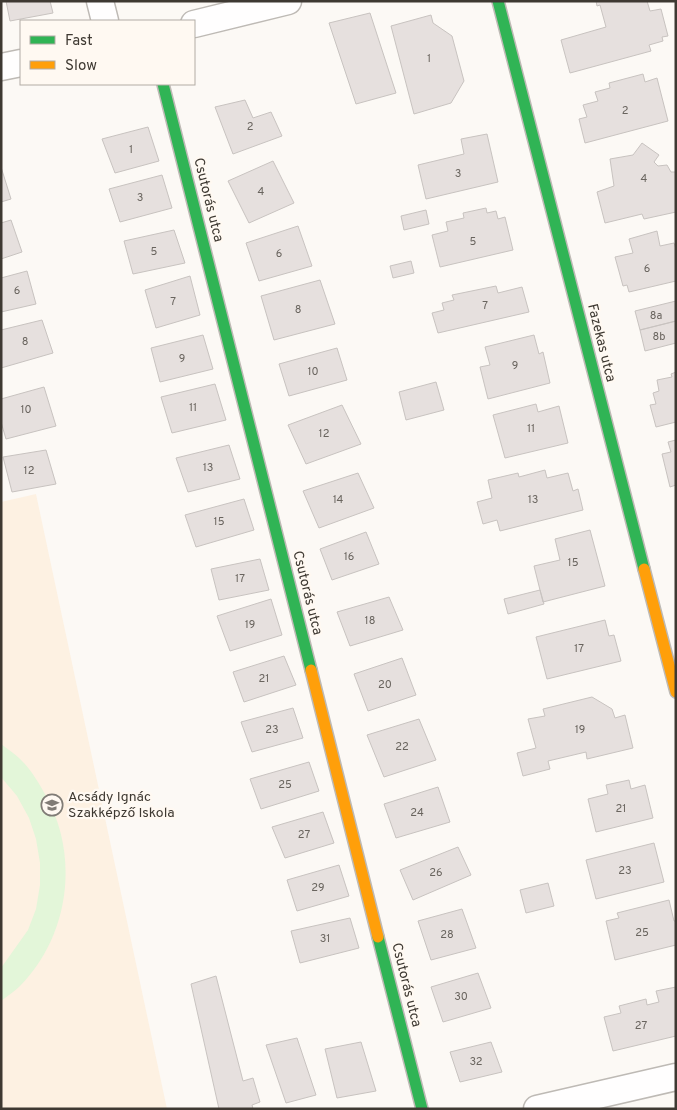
<svg xmlns="http://www.w3.org/2000/svg" width="677" height="1110" viewBox="0 0 677 1110" font-family="Overpass,sans-serif">
	<style>
		.built { fill: #fdf1e2 }
		.green { fill: #e3f6d9 }
		.building { fill: #e6e0de; stroke: #c8c3c0 }
		.lines { fill: none; stroke-linecap: round; stroke-linejoin: round }
		.street-casing { stroke: #bebab5; stroke-width: 29 }
		.fast-casing { stroke: #bebab5; stroke-width: 14 }
		.slow-casing { stroke: #bebab5; stroke-width: 14 }
		.street { stroke: #fffefe; stroke-width: 26 }
		.fast { stroke: #30b455; stroke-width: 11 }
		.slow { stroke: #ff9f0a; stroke-width: 11 }
		.labels { text-anchor: middle; dominant-baseline: central; stroke-width: 4.5; stroke-linejoin: round; paint-order: stroke }
		.number-label { font-size: 11px; fill: #69645e }
		.street-label { font-size: 14px; fill: #3e3932; stroke: #fff9f2 }
		.poi-label { font-size: 14px; fill: #3e3932; stroke: #fff9f2; text-anchor: start }
	</style>
	<rect width="100%" height="100%" fill="#fcf9f5"/>
	<path class="built" d="M36,494L167,1109H1V502Z"/>
	<path class="green" d="M1,744C7,749 14,753 19,758C30,768 39,783 46,796C80,857 69,937 19,987C14,992 7,996 1,1001V968L28,930L36,909L40,885V863L36,839L29,818L17,796L1,777Z"/>
	<path class="building" d="M6,1H50L53,13L10,21Z
		M596,1H647L650,11L661,9L668,36L662,37L663,41L649,45L651,51L570,73L561,40L606,27L600,5L597,6Z
		M370,13L396,93L356,104L329,23Z
		M431,15L433,23L452,36L464,81L451,103L414,114L391,26Z
		M643,74L645,82L657,78L668,121L585,143L579,119L587,117L583,105L598,101L595,92L610,88L609,83Z
		M245,100L253,118L271,112L282,136L233,154L215,107Z
		M148,127L159,161L115,173L102,139Z
		M487,134L498,182L426,199L418,165L464,154L461,139Z
		M642,143L659,155L654,162L658,166L667,165L671,172H676V212L644,219L642,214L605,223L597,192L614,186L610,159L633,155Z
		M273,161L294,203L249,223L228,181Z
		M1,167L11,199L1,202Z
		M162,175L172,208L120,222L109,189Z
		M486,208L487,213L496,211L498,219L505,217L513,250L440,267L432,235L448,231L446,222L464,218L463,213Z
		M426,210L429,224L404,230L401,216Z
		M11,220L22,252L1,259V223Z
		M298,226L312,266L259,281L246,243Z
		M174,230L185,263L133,274L124,241Z
		M657,231L660,246L674,243L676,249V281L629,292L627,285L623,286L615,257L633,253L629,239Z
		M411,261L414,273L393,278L390,266Z
		M27,271L36,304L1,312V278Z
		M190,276L200,315L156,328L145,290Z
		M320,280L335,324L274,340L261,296Z
		M496,286L498,293L522,287L529,312L438,333L432,313L444,310L442,303L454,300L452,295Z
		M676,301V321L640,330L635,311Z
		M42,320L53,353L1,368V330Z
		M676,321V343L645,351L640,330Z
		M203,335L213,369L160,382L151,348Z
		M534,335L539,354L543,352L550,383L488,399L480,367L490,365L485,347Z
		M337,348L347,380L289,396L279,364Z
		M676,372V422L656,427L650,405L656,404L653,393L659,391L657,380L672,377L671,374Z
		M436,382L444,410L406,420L399,392Z
		M215,384L226,420L172,433L161,397Z
		M44,387L56,426L6,439L1,422V399Z
		M536,404L538,412L559,406L568,443L505,458L493,415Z
		M342,405L361,444L306,464L288,425Z
		M676,440V485L670,487L662,454L671,452L668,442Z
		M229,445L240,479L188,492L176,458Z
		M46,450L56,484L12,492L3,457Z
		M545,470L547,478L568,473L573,491L578,489L583,510L500,531L497,520L483,524L477,502L492,498L488,480L518,473L519,477Z
		M358,473L374,508L319,528L303,491Z
		M244,499L254,530L196,547L185,515Z
		M590,530L605,586L543,602L534,566L560,560L555,539Z
		M366,532L379,564L332,580L320,549Z
		M260,559L269,590L219,600L211,569Z
		M540,590L544,604L508,614L504,599Z
		M389,597L403,630L350,646L337,612Z
		M271,599L282,635L230,651L217,616Z
		M605,620L609,636L614,635L621,661L547,679L536,637Z
		M284,656L296,685L244,702L233,672Z
		M402,658L416,695L368,711L354,674Z
		M592,697L612,709L615,718L625,715L633,748L587,759L586,752L548,761L550,769L523,776L517,753L536,748L528,719L545,716L543,709Z
		M293,708L303,738L252,752L241,722Z
		M419,719L436,760L384,777L367,735Z
		M309,762L319,791L261,809L250,779Z
		M629,780L631,789L645,785L653,818L596,832L588,799L608,794L606,785Z
		M438,787L450,822L396,838L384,804Z
		M323,812L334,843L285,858L272,827Z
		M654,843L664,882L596,899L586,860Z
		M458,847L471,875L413,900L400,870Z
		M339,865L349,896L297,911L287,880Z
		M548,883L554,906L526,913L520,890Z
		M669,900L674,921H676V945L615,960L606,921L619,918L617,913Z
		M462,909L476,948L431,960L418,921Z
		M350,918L359,948L300,963L291,931Z
		M478,973L491,1008L443,1022L431,987Z
		M216,976L243,1081L253,1078L260,1102L252,1105L253,1109H219L191,984Z
		M676,987V1036L613,1051L604,1017L621,1013L619,1006L646,999L647,1005L659,1002L656,991Z
		M297,1038L316,1095L286,1103L266,1045Z
		M361,1042L376,1091L337,1098L325,1049Z
		M491,1042L502,1072L460,1082L450,1052Z"/>
	<g class="lines">
		<g class="street-casing">
			<path id="street" d="M100,1L105,21
				M194,24L288,1
				M1,67L21,63
				M537,1109L676,1077"/>
		</g>
		<g class="fast-casing">
			<path id="fast" d="M498,1L644,569
				M163,84L311,670
				M378,937L422,1109"/>
		</g>
		<g class="slow-casing">
			<path id="slow" d="M644,569L676,692
				M311,670L378,937"/>
		</g>
		<use href="#street" class="street"/>
		<use href="#fast" class="fast"/>
		<use href="#slow" class="slow"/>
	</g>
	<defs>
		<g id="school-ring" transform="scale(1.125)"><circle r="9.5" fill="#fff9f2" stroke="#807c76" stroke-width="1.5"/><path d="M0-5L7-2L0 1L-7-2ZM-4 1L0 2.5L4 1V4Q0 6-4 4Z" fill="#807c76"/></g>
	</defs>
	<g fill-rule="evenodd">
		<use href="#school-ring" x="52" y="805"/>
	</g>
	<g class="labels">
		<g class="number-label">
			<text x="429" y="59">1</text>
			<text x="625" y="111">2</text>
			<text x="250" y="127">2</text>
			<text x="131" y="150">1</text>
			<text x="458" y="174">3</text>
			<text x="644" y="179">4</text>
			<text x="261" y="192">4</text>
			<text x="140" y="198">3</text>
			<text x="473" y="242">5</text>
			<text x="154" y="252">5</text>
			<text x="279" y="254">6</text>
			<text x="647" y="269">6</text>
			<text x="17" y="291">6</text>
			<text x="173" y="302">7</text>
			<text x="485" y="306">7</text>
			<text x="298" y="310">8</text>
			<text x="656" y="316">8a</text>
			<text x="659" y="337">8b</text>
			<text x="25" y="342">8</text>
			<text x="182" y="359">9</text>
			<text x="515" y="366">9</text>
			<text x="313" y="372">10</text>
			<text x="193" y="408">11</text>
			<text x="26" y="410">10</text>
			<text x="531" y="429">11</text>
			<text x="324" y="434">12</text>
			<text x="208" y="468">13</text>
			<text x="29" y="471">12</text>
			<text x="338" y="500">14</text>
			<text x="533" y="500">13</text>
			<text x="219" y="522">15</text>
			<text x="349" y="557">16</text>
			<text x="573" y="563">15</text>
			<text x="240" y="579">17</text>
			<text x="370" y="621">18</text>
			<text x="250" y="625">19</text>
			<text x="579" y="649">17</text>
			<text x="264" y="679">21</text>
			<text x="385" y="685">20</text>
			<text x="272" y="730">23</text>
			<text x="580" y="730">19</text>
			<text x="402" y="747">22</text>
			<text x="285" y="785">25</text>
			<text x="621" y="809">21</text>
			<text x="417" y="813">24</text>
			<text x="304" y="835">27</text>
			<text x="625" y="871">23</text>
			<text x="436" y="873">26</text>
			<text x="318" y="888">29</text>
			<text x="642" y="933">25</text>
			<text x="447" y="935">28</text>
			<text x="325" y="939">31</text>
			<text x="461" y="997">30</text>
			<text x="641" y="1026">27</text>
			<text x="476" y="1062">32</text>
		</g>
		<g class="street-label">
			<text transform="translate(208 200) rotate(76)">Csutorás utca</text>
			<text transform="translate(601 343) rotate(76)">Fazekas utca</text>
			<text transform="translate(307 593) rotate(76)">Csutorás utca</text>
			<text transform="translate(406 985) rotate(76)">Csutorás utca</text>
		</g>
		<g class="poi-label">
			<text x="68" y="797">Acsády Ignác<tspan x="68" dy="16">Szakképző Iskola</tspan></text>
		</g>
	</g>
	<rect width="677" height="1110" fill="none" stroke="#3e3932" stroke-width="5"/>
	<rect x="20" y="20" width="175" height="65" fill="#fff9f2" stroke="#b2aca5"/>
	<rect x="30" y="36" width="25" height="8" fill="#30b455" stroke="#b2aca5"/>
	<text x="65" y="45" font-size="15" fill="#3e3932">Fast</text>
	<rect x="30" y="61" width="25" height="8" fill="#ff9f0a" stroke="#b2aca5"/>
	<text x="65" y="70" font-size="15" fill="#3e3932">Slow</text>
</svg>
